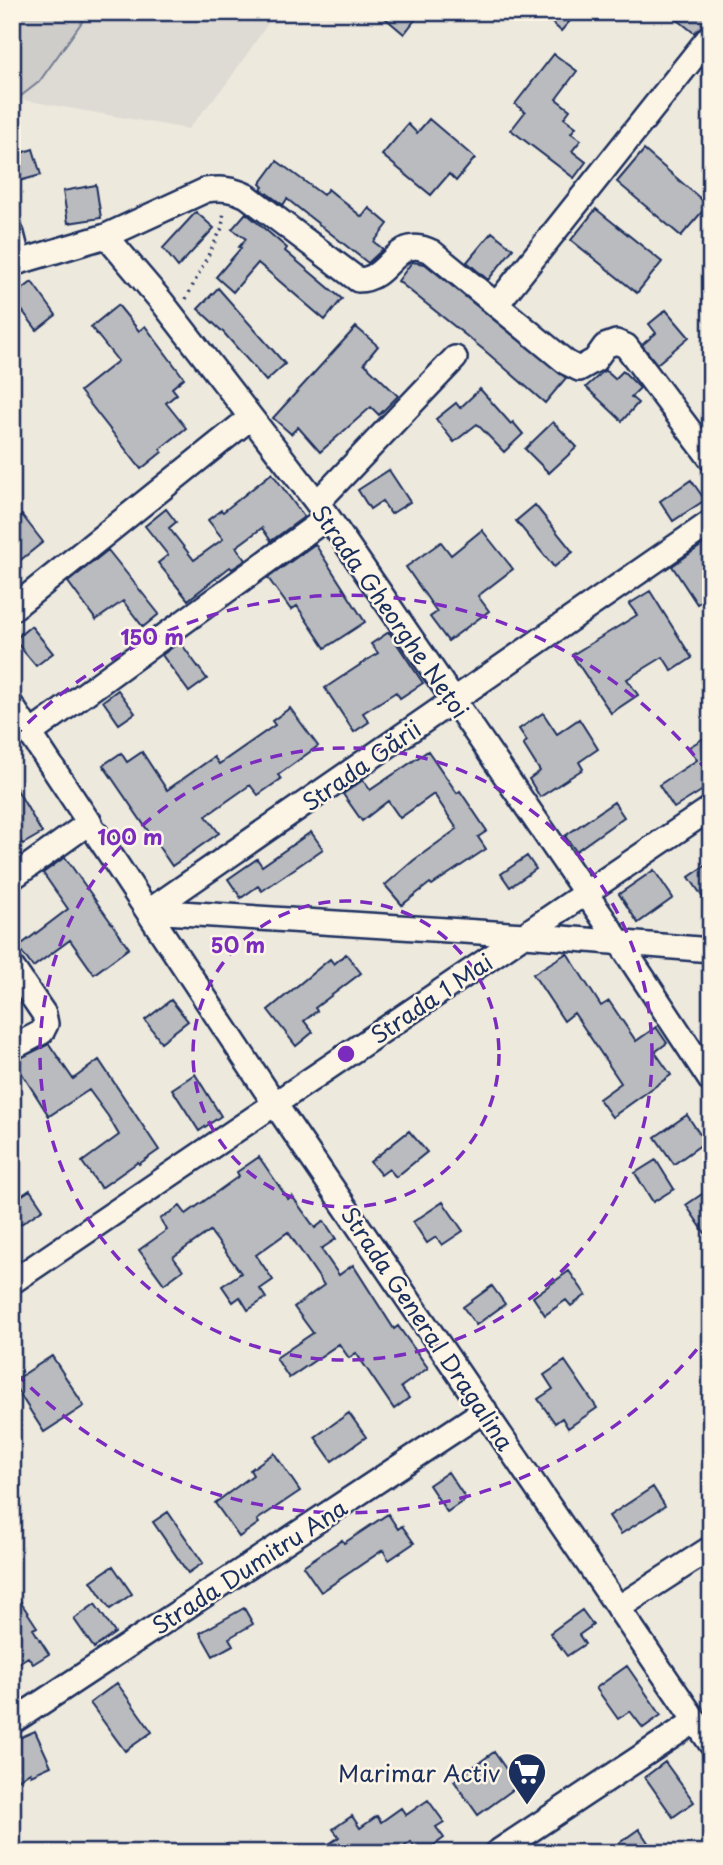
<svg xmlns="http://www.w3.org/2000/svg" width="723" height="1865" viewBox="0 0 723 1865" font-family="'Playpen Sans',sans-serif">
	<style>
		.built { fill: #dedbd4 }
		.green { fill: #cfcdca; stroke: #757e94; stroke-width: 2 }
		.building { fill: #babbbe; stroke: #1b2f5e; stroke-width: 2 }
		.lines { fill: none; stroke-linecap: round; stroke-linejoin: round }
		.street-casing { stroke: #1b2f5e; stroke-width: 28 }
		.path { stroke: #1b2f5e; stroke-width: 3.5; stroke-dasharray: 2 5; stroke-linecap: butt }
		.street { stroke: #fcf5e5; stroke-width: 23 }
		.ring { fill: none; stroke: #7b2cbf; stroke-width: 3.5; stroke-dasharray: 12 9 }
		.labels { text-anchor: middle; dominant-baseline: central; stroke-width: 5; stroke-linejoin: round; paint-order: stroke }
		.street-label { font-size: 23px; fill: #1b2f5e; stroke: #fcf5e5 }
		.poi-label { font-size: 23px; fill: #1b2f5e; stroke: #fcf5e5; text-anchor: end }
		.centre { fill: #7b2cbf; stroke: #fcf5e5; stroke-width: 3.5 }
		.ring-label { font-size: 21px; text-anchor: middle; font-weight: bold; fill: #7b2cbf; stroke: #fcf5e5; stroke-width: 5; stroke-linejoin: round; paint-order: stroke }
	</style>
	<rect width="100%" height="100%" fill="#eee9dd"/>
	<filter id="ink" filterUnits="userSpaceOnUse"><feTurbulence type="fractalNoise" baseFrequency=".0143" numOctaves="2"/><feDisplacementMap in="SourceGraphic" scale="14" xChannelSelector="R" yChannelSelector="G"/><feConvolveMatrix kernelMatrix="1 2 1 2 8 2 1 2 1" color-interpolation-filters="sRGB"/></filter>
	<g filter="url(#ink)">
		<path class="built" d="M12,12H276L227,83L188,129L12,98Z"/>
		<path class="green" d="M12,12H78L84,19L39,82L12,103Z"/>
		<path class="building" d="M378,12H421L404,34Z
			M540,12H578L561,31Z
			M668,12H711V18L694,33Z
			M554,54L577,71L556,99L570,110L564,118L576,127L571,133L581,140L572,151L586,162L574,178L511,130L525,112L515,104Z
			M429,119L475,158L456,181L449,174L431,195L382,155L408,124L417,133Z
			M33,149L41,175L19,181L12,156Z
			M644,150L708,205L681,236L617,182Z
			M277,161L323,195L328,189L362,217L369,208L388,224L374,242L383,249L368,263L287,199L283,205L261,189L263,187L260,184Z
			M96,185L101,218L68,223L63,191Z
			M596,209L662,262L637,293L571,240Z
			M196,212L214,228L178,267L163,248Z
			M246,213L287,248L285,251L342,299L325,320L258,263L233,292L216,277L241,248L239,247L246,239L232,229Z
			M492,232L513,249L488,280L467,262Z
			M412,262L425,264L566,378L545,403L484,350L398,281Z
			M32,282L56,315L37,330L12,297Z
			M218,288L285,364L266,381L224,333L198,309Z
			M118,305L139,331L145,326L184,378L172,388L177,394L166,403L186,428L160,449L162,452L141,469L80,391L118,361L91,327Z
			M666,310L689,337L657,364L642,345L656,333L649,324Z
			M356,327L378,346L364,363L398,396L379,415L371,407L320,452L298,427L291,434L273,418Z
			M605,370L615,379L623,371L640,388L631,397L638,403L622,421L586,387Z
			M480,389L511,424L513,422L523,434L504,452L477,424L454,442L436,419L456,403L460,408Z
			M553,422L577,447L549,473L525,449Z
			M389,470L410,502L391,514L382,501L370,509L358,490Z
			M272,473L304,517L271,541L262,528L236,547L246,560L232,569L230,567L188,600L158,563L168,555L145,526L166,509L176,522L169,528L194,560L223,539L208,520L221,510L223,512Z
			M691,480L705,500L673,521L660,501Z
			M535,505L573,552L554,567L516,521Z
			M22,515L43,542L12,567V523Z
			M482,530L513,569L478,596L489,611L448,641L430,617L437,612L406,567L441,542L451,555Z
			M711,539V595L697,604L672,566Z
			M315,544L365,622L325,648L297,606L291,610L268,578Z
			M108,550L159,614L143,627L123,601L96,620L68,582Z
			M650,591L692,658L672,671L663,657L627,679L638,695L611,713L572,655L637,615L629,604Z
			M31,626L53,653L36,666L14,640Z
			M389,632L423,683L400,698L396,692L363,713L369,722L354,732L325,688L378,653L371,644Z
			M180,642L207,679L189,692L162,655Z
			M118,690L135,713L119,724L103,701Z
			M290,708L318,746L278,775L281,779L258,795L250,785L206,816L219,833L172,866L103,765L121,753L127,762L142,752L167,790L214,757L219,764L275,725L272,721Z
			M543,713L557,734L579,719L598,749L579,762L583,769L540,797L529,779L540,771L523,744L527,741L519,729Z
			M711,734V785L674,808L659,785L697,760L689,747Z
			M428,751L457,793L460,791L487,831L478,837L486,849L432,885L430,883L402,905L385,885L414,860L457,829L434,794L400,818L388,801L362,821L343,794L363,780L370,790Z
			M12,781L42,833L23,844L21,841L12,845Z
			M614,802L624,817L576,851L565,836Z
			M311,832L323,849L262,891L258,886L241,898L228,879L257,859L262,866Z
			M527,856L536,869L510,887L501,874Z
			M65,857L129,948L94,974L70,940L33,967L18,947L68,909L43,873Z
			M711,862V909L689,877Z
			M654,870L673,898L638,923L619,894Z
			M567,953L601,1006L609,1001L636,1041L656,1027L667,1043L655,1052L671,1075L612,1117L599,1099L621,1083L574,1013L564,1021L533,974Z
			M346,954L361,973L315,1008L317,1011L304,1021L313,1032L296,1046L268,1010L330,959L334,964Z
			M171,1000L188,1021L161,1042L145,1020Z
			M49,1044L73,1079L99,1060L159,1150L139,1164L138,1162L101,1188L82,1162L119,1135L108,1116L89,1090L49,1116L14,1061Z
			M195,1074L221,1116L199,1131L172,1089Z
			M687,1115L705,1142L674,1164L655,1137Z
			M409,1131L427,1152L396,1177L389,1169L381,1175L370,1162Z
			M259,1157L288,1199L292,1196L315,1228L324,1221L336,1239L321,1249L339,1275L353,1265L394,1329L398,1326L428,1368L401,1387L409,1398L394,1409L356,1353L349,1358L339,1344L289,1378L276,1358L313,1333L294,1307L324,1285L288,1232L256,1255L273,1280L260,1289L266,1298L248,1310L240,1297L233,1302L222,1286L241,1273L210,1231L173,1257L183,1270L164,1284L139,1250L167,1230L160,1219L180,1206L186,1214L239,1176L237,1172Z
			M656,1160L674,1189L653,1202L635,1173Z
			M711,1188V1242L686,1205Z
			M30,1190L43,1209L12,1230V1202Z
			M443,1202L463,1231L442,1245L436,1237L427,1243L413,1222Z
			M569,1271L586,1295L571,1306L566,1300L545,1315L533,1297Z
			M492,1286L505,1304L476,1325L463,1307Z
			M52,1356L84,1406L44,1432L12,1382Z
			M565,1361L597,1408L568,1428L562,1418L555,1423L538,1399L553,1389L544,1375Z
			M349,1413L366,1437L332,1461L315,1437Z
			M274,1453L300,1491L257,1520L259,1523L239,1537L215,1503L253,1475L250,1470Z
			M448,1472L466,1499L447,1512L429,1485Z
			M653,1487L665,1506L621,1534L609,1516Z
			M168,1512L203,1563L188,1573L153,1522Z
			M388,1514L398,1529L402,1526L414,1543L389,1560L383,1550L321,1592L303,1566L342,1540L344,1543Z
			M113,1566L132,1594L110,1609L91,1581Z
			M12,1589L37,1627L33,1629L49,1654L33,1664L28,1657L12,1667Z
			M95,1604L115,1633L94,1648L74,1619Z
			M244,1608L253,1624L229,1638L233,1645L213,1656L200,1633Z
			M582,1610L593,1625L579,1635L585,1644L567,1656L550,1633Z
			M627,1666L661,1715L643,1728L630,1711L618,1719L596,1688Z
			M117,1683L152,1732L125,1751L90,1703Z
			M35,1731L51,1766L31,1775L30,1772L12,1784V1741Z
			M494,1752L518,1786L478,1815L454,1781Z
			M665,1762L694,1802L673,1817L645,1777Z
			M428,1800L444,1822L436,1827L444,1838L423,1853H418L411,1842L395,1853H316L339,1837L333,1829L352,1816L360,1828L377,1816L381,1822L401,1808L406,1815Z
			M639,1829L655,1853H605Z"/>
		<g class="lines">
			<g class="street-casing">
				<path id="street" d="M12,234L19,262
					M106,236L162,302L328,517L620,943L711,1081
					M12,264L106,236L206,190C222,188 233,189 247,196L358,280C392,280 394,232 432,252L567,363L579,369L595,360L605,346L616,342L626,346L711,459
					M497,304L711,35
					M317,503L455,358
					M12,609L250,418
					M12,706L275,1104L711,1744
					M31,733L328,517
					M12,878L90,822
					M149,911L711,522
					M149,911L525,935L711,950
					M12,967L44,1014L46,1024L42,1032L12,1048
					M12,1282L711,808
					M618,1608L711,1548
					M12,1722L485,1410
					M496,1853L695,1721"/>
			</g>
			<path class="path" d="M186,299L222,228L224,210"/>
			<use href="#street" class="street"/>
		</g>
	</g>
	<g class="ring">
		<circle cx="346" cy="1054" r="153"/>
		<circle cx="346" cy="1054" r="306"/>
		<path d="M710 1333A459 459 0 0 1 13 1370M13 738A459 459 0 0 1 710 775"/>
	</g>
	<defs>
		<g id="supermarket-pin" transform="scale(2.0125)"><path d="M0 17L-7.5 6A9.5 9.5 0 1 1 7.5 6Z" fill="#1b2f5e" stroke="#fcf5e5"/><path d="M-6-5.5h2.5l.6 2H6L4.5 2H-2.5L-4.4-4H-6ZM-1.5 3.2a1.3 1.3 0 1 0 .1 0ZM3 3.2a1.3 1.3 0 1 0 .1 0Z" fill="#fff"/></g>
	</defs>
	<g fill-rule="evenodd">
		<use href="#supermarket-pin" x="527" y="1772"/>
	</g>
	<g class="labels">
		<g class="street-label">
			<text transform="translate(391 611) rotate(55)">Strada Gheorghe Nețoi</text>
			<text transform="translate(361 765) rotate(-35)">Strada Gării</text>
			<text transform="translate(431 998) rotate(-34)">Strada 1 Mai</text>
			<text transform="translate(428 1328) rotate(56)">Strada General Dragalina</text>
			<text transform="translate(249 1566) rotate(-33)">Strada Dumitru Ana</text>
		</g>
		<g class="poi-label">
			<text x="500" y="1772">Marimar Activ</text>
		</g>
	</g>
	<circle cx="346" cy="1054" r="10" class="centre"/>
	<g class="ring-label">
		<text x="152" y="645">150 m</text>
		<text x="130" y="845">100 m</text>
		<text x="238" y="953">50 m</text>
	</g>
	<rect width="723" height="1865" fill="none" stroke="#fcf5e5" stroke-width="42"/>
	<rect x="21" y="21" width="681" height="1823" fill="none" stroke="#1b2f5e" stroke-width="2.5" filter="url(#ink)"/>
</svg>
